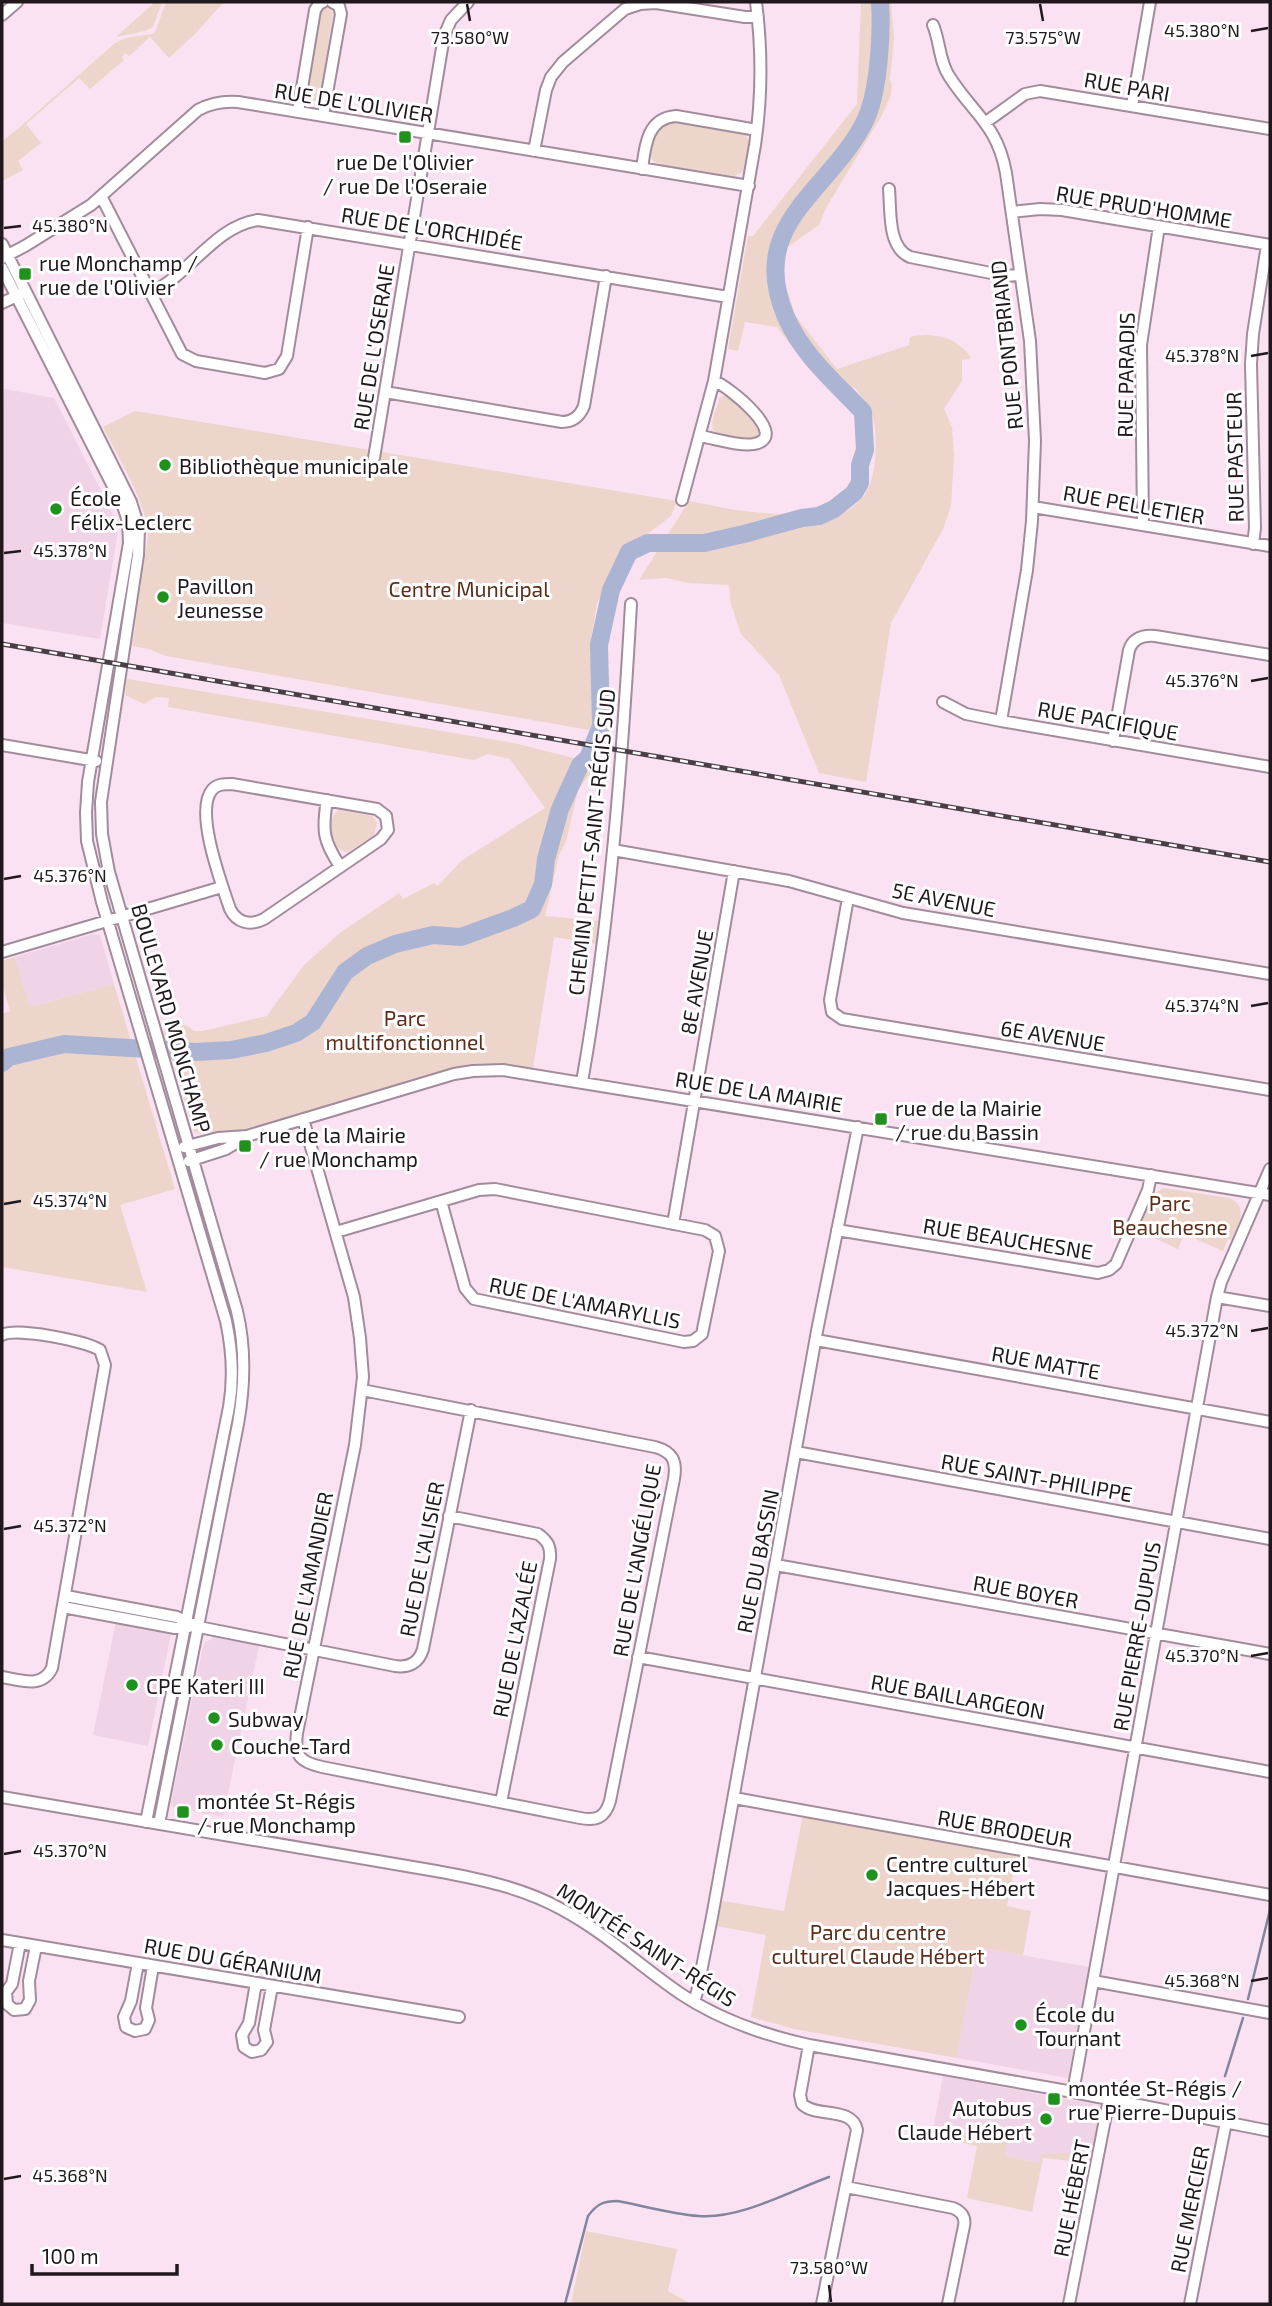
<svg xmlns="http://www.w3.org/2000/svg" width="1272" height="2306" viewBox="0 0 1272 2306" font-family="'Exo 2',sans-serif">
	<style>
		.built { fill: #f1d3e7 }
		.green { fill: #edd5cb }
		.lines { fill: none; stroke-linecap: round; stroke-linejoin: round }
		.stream { stroke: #82859d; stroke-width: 2.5 }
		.river { stroke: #abb4d3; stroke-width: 18 }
		.minor-casing { stroke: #a28c9b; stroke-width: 14 }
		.minor { stroke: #fff; stroke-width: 10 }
		.rail-casing { stroke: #4b3f47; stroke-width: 5 }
		.rail { stroke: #fff; stroke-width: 2.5; stroke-dasharray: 8; stroke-linecap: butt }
		.ticks { fill: none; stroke: #21181e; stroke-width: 2.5 }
		.poi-dot { fill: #1e921d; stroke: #fff; stroke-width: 2.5 }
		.labels { text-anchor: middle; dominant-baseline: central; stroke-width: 6; stroke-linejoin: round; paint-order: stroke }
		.street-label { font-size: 21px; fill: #21181e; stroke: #fff }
		.poi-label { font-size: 21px; fill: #21181e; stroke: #fff; text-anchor: start }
		.park-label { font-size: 21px; fill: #5c2d18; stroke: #fff }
		.ticks-label { font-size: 18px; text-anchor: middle; fill: #21181e; stroke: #fff; stroke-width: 6; stroke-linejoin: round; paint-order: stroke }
	</style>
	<rect width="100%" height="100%" fill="#fae2f2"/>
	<path class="built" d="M4,389L54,398L114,516L118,531L100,639L2,623V424Z
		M93,934L100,935L114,984L30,1007L15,957Z
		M116,1621L171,1634L148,1746L93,1735Z
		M215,1636L259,1646L223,1817L172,1807L171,1803L203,1646L205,1642L212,1639V1637Z
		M977,1947L1089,1967L1068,2078L957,2058Z
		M943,2076L1093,2104V2108L1101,2112L1092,2163L1042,2157L1040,2163L1005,2156L1006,2151L932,2136Z"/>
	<path class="green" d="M155,2H162L153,27L145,31L116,37Z
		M166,2H224L194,35L169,58L150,37L129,56L125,53L122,57L124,60L90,89L79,78L26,124L41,143L18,161L23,170L2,181V141L19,128L115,43L126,38L152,34L155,32Z
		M861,2H891L894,39L890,79L892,85L891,95L881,117L827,206L819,225L786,248L782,273L795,315L837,369L909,345L910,337C932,332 955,336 970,356V359L962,360V381L944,409L952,427L954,456L951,506L943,529L891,623L866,782L819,773L779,675L741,634L730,601L729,585L689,583L666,578L639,580L689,501L735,510L775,514L795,513L828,522C842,514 859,506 867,491C877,474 879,427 870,410C867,402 859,394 854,387L838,394L803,361L777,327L745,322L738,351L728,349L748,236H753L857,104Z
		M329,7L333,13L320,97L318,100L312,102L307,96L321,13L323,9Z
		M675,121L746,135L750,146L745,171L734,176L664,166L653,161C644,143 658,125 675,121Z
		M727,395L731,397L757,424L761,432C758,436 758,438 752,439C745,440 715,435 713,429C710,422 717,407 719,400L720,397Z
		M135,411L677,501L671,516L626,550L597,603L591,640L595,690V731L166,656L149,649L132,646L148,536C146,500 119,460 103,427Z
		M127,679L514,743L597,764L578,790L566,842L559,855L545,916L600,921L597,944L554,937L533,1068L488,1064L459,1068L241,1131L212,1134L210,1132L202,1134L194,1132L163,1031L186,1025L194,1031H203L267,1016L304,965L341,932L399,893L403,899L434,883L438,886L461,861L545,808L510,759L488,754L474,760L168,707L169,698L156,697L144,704L125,695Z
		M339,810L372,816L377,823L374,835L348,852C329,850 323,821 339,810Z
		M15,957L30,1007L114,984L175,1189L120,1205L147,1292L2,1267V1014L10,1011L2,983V961Z
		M1163,1188L1229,1198C1250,1206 1238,1225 1231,1240L1228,1239L1223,1251L1184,1234L1178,1249L1137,1230L1154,1192L1156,1193Z
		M803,1815L1017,1854L1007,1906L1031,1911L1023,1955L977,1947L957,2058L794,2029L751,2017L766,1935L717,1926L722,1901L784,1911Z
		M956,2130L1008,2139L1005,2156L1040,2163L1042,2154L1080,2153L1094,2155L1092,2163L1043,2158L1032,2212L967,2198L977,2146L955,2141Z
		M586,2231L677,2249L668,2291L691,2304H571Z"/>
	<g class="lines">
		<path class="stream" d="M1248,1999L1270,1910
			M1225,2076L1243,2018
			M565,2304L588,2216C597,2204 603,2201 618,2201C644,2206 672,2214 699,2216C741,2219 790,2191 829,2177"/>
		<path class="river" d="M2,1063L9,1057L64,1044L195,1052L231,1050L266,1043L296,1033L313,1022L345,972L367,956L395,944L433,935L461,937L513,918L532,909L543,884L546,859L560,809L580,765L588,758L601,726L599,645L611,590L629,552L648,543H704L744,534L802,518L819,516L834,509L854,493L860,483V465L865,450L863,412C835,382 803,356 786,317C746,224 828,193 864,123C879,94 882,34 880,2"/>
		<g class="minor-casing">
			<path id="minor" d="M2,15L17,2
				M933,25C940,41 939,61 949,76C973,114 997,124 1006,173L1030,341L1035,441L1032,521L1027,570L1001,721
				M1132,106L1150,2
				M298,112L315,10L319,4L323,2
				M323,116L341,14L339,6L332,2
				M986,122L1025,94L1040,91L1270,129
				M534,151L546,90L551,77L563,62L625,9L640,4L656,3L745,17H758
				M642,169C645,146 647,118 676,116L757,130
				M889,189C891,210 887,247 910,257L1006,276L1019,275
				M101,196L182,354L196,361L265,373L279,369L287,356L308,227
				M1012,212L1040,209L1062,210L1270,245
				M2,244L131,502L139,528L138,555L101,802L102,834L109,872L237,1311C246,1349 245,1385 238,1424L159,1824
				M2,258L25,246L91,205L198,110C211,103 224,101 238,102L749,186
				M2,268L123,506L128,521L129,543L88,782L86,813L87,841L102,902L226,1321C232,1349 234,1378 229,1407L146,1822
				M152,292C190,274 215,226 258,220L728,297
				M2,303L23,293
				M385,392L562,422C573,422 580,416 584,406L606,276
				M700,436C713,438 741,447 754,444C792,437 727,385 714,381
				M374,458L444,36L451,20L468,2
				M682,500L714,381L755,145C762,98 762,49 756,2
				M1033,507L1270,546
				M1143,525L1141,345L1159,226
				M1253,544L1255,528L1251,364L1253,334L1267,245
				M943,702L966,714L1001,721L1270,767
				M1113,741L1129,650C1133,638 1143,635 1155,636L1270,655
				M2,745L96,761
				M232,784L377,809L386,816L388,830L381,839L264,919C250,926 237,923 230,909C222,885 194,811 212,790C217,784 224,784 232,784Z
				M327,800C322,830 323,841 340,866
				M613,850L789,881L903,913L1270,974
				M848,898L830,1000L832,1012L842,1019L1270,1090
				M2,952L222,887
				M582,1082C610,924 622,764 631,604
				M303,1119L354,1297L360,1338L363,1377L355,1445L297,1733C294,1756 300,1762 322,1767L580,1818C596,1821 605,1818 610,1801L674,1479C677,1461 673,1452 655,1447L362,1390
				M184,1147L218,1138L247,1136L454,1074L473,1071L503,1070L1270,1195
				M189,1161L226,1149L244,1138
				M673,1224L734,871
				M837,1230L1098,1273L1109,1270L1116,1264L1148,1190L1151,1175
				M336,1232L479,1190L495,1189L705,1230L715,1236L719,1251L702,1334L693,1341L684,1342L474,1299L465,1288L441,1201
				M1217,1297L1270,1306
				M2,1335C16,1327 86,1341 100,1350L105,1365L52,1668C42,1689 21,1680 2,1677
				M816,1340L1270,1422
				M796,1452L1270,1539
				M449,1516L538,1534C548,1541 551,1547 550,1559L501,1802
				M776,1565L1270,1654
				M66,1596L177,1617L199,1627L395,1666C409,1668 419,1663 423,1649L471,1410
				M63,1607L175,1628L189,1627
				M638,1657L1270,1772
				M2,1797L436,1871C480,1879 524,1888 563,1910C606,1933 641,1967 681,1994C720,2020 764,2035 809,2045L1073,2092L1270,2131
				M734,1798L1270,1895
				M2,1940L459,2017
				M20,1943L12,1984L6,1992L7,2004L14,2010L25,2009L30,2000L29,1981L36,1946
				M138,1963L131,2001L124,2017L126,2027L135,2031L145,2029L149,2020L146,2008L153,1966
				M1093,1981L1270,2013
				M256,1983L249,2023L242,2035L244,2047L252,2052L261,2050L267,2042L264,2030L272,1986
				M694,2002L697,1992L712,1917L817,1331L858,1127
				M809,2045L800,2095L802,2104C816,2118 852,2106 857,2130L822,2304
				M1073,2092L1217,1297L1221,1282L1270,1169
				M846,2187L953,2208C961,2211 966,2217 964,2226L948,2304
				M1069,2304L1109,2099
				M1190,2304L1226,2122"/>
		</g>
		<use href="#minor" class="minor"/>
		<g class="rail-casing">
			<path id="rail" d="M2,644L1270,862"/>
		</g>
		<use href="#rail" class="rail"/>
	</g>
	<path class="ticks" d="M467,4L470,21M1040,4L1043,21M1251,31L1268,28M4,228L21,226M1251,356L1268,353M4,553L21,551M1251,681L1268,678M4,879L21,876M1251,1006L1268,1003M4,1204L21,1201M1251,1331L1268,1328M4,1529L21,1526M1251,1656L1268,1653M4,1854L21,1851M1251,1981L1268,1978M4,2179L21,2176M829,2285L831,2302"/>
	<g class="poi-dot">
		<rect x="398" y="130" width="14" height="14" rx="3.5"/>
		<rect x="18" y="267" width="14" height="14" rx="3.5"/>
		<circle cx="165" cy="465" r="7"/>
		<circle cx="56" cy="509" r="7"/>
		<circle cx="163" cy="597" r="7"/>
		<rect x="874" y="1112" width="14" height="14" rx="3.5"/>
		<rect x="238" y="1139" width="14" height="14" rx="3.5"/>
		<circle cx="132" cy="1685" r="7"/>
		<circle cx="214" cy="1718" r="7"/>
		<circle cx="217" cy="1745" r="7"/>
		<rect x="176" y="1805" width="14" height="14" rx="3.5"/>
		<circle cx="872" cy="1875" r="7"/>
		<circle cx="1021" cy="2025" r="7"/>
		<rect x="1047" y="2092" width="14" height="14" rx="3.5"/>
		<circle cx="1046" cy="2119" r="7"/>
	</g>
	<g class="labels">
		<g class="street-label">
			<text transform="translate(1127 86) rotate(10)">RUE PARI</text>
			<text transform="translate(354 102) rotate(9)">RUE DE L'OLIVIER</text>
			<text transform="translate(1144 206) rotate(9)">RUE PRUD'HOMME</text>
			<text transform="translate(432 228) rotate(9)">RUE DE L'ORCHIDÉE</text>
			<text transform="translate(1006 345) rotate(-96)">RUE PONTBRIAND</text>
			<text transform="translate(373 347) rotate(-81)">RUE DE L'OSERAIE</text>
			<text transform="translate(1125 375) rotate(-89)">RUE PARADIS</text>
			<text transform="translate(1234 457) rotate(-91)">RUE PASTEUR</text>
			<text transform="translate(1134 504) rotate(10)">RUE PELLETIER</text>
			<text transform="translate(1108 720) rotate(10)">RUE PACIFIQUE</text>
			<text transform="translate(591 842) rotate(-84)">CHEMIN PETIT-SAINT-RÉGIS SUD</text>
			<text transform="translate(944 899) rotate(11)">5E AVENUE</text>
			<text transform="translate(696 982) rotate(-80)">8E AVENUE</text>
			<text transform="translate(172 1018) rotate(74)">BOULEVARD MONCHAMP</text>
			<text transform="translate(1053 1035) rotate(9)">6E AVENUE</text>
			<text transform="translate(759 1091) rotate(9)">RUE DE LA MAIRIE</text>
			<text transform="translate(1008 1238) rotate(9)">RUE BEAUCHESNE</text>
			<text transform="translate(585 1302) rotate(11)">RUE DE L'AMARYLLIS</text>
			<text transform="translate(1046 1362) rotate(10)">RUE MATTE</text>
			<text transform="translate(1037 1477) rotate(10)">RUE SAINT-PHILIPPE</text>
			<text transform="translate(421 1559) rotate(-79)">RUE DE L'ALISIER</text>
			<text transform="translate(636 1560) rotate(-80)">RUE DE L'ANGÉLIQUE</text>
			<text transform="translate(757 1561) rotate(-79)">RUE DU BASSIN</text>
			<text transform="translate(307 1585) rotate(-79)">RUE DE L'AMANDIER</text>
			<text transform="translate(1026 1591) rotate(10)">RUE BOYER</text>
			<text transform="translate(1136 1636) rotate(-80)">RUE PIERRE-DUPUIS</text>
			<text transform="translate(514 1639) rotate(-79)">RUE DE L'AZALÉE</text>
			<text transform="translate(958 1696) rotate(10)">RUE BAILLARGEON</text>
			<text transform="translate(1005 1828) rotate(10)">RUE BRODEUR</text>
			<text transform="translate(647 1944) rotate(33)">MONTÉE SAINT-RÉGIS</text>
			<text transform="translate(233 1960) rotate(10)">RUE DU GÉRANIUM</text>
			<text transform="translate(1071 2198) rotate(-79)">RUE HÉBERT</text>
			<text transform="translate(1189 2209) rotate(-79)">RUE MERCIER</text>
		</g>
		<g class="poi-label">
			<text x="405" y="161" text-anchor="middle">rue De l'Olivier<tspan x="405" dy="24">/ rue De l'Oseraie</tspan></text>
			<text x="39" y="262">rue Monchamp /<tspan x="39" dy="24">rue de l'Olivier</tspan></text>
			<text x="179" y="465">Bibliothèque municipale</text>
			<text x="70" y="497">École<tspan x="70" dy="24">Félix-Leclerc</tspan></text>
			<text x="177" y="585">Pavillon<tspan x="177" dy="24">Jeunesse</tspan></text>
			<text x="895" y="1107">rue de la Mairie<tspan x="895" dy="24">/ rue du Bassin</tspan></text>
			<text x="259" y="1134">rue de la Mairie<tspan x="259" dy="24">/ rue Monchamp</tspan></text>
			<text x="146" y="1685">CPE Kateri III</text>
			<text x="228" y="1718">Subway</text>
			<text x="231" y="1745">Couche-Tard</text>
			<text x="197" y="1800">montée St-Régis<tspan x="197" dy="24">/ rue Monchamp</tspan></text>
			<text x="886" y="1863">Centre culturel<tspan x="886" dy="24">Jacques-Hébert</tspan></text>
			<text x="1035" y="2013">École du<tspan x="1035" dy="24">Tournant</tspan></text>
			<text x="1068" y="2087">montée St-Régis /<tspan x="1068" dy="24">rue Pierre-Dupuis</tspan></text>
			<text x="1032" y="2107" text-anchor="end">Autobus<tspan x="1032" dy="24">Claude Hébert</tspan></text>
		</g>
		<g class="park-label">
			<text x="469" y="588">Centre Municipal</text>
			<text x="405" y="1017">Parc<tspan x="405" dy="24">multifonctionnel</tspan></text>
			<text x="1170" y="1202">Parc<tspan x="1170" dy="24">Beauchesne</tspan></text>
			<text x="878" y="1931">Parc du centre<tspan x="878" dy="24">culturel Claude Hébert</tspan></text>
		</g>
	</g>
	<g class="ticks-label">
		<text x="1202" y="37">45.380°N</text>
		<text x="1043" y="44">73.575°W</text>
		<text x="470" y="44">73.580°W</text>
		<text x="70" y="232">45.380°N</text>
		<text x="1202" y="362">45.378°N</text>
		<text x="70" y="557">45.378°N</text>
		<text x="1202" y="687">45.376°N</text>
		<text x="70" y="882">45.376°N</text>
		<text x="1202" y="1012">45.374°N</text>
		<text x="70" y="1207">45.374°N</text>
		<text x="1202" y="1337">45.372°N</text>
		<text x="70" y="1532">45.372°N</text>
		<text x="1202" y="1662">45.370°N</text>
		<text x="70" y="1857">45.370°N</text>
		<text x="1202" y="1987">45.368°N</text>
		<text x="70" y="2182">45.368°N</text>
		<text x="829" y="2274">73.580°W</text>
	</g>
	<rect width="1272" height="2306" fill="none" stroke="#21181e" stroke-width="7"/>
	<path d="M32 2264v10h145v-10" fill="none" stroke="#21181e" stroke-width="3.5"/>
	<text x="42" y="2264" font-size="21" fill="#21181e" stroke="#ffffff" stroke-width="5" paint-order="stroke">100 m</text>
</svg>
